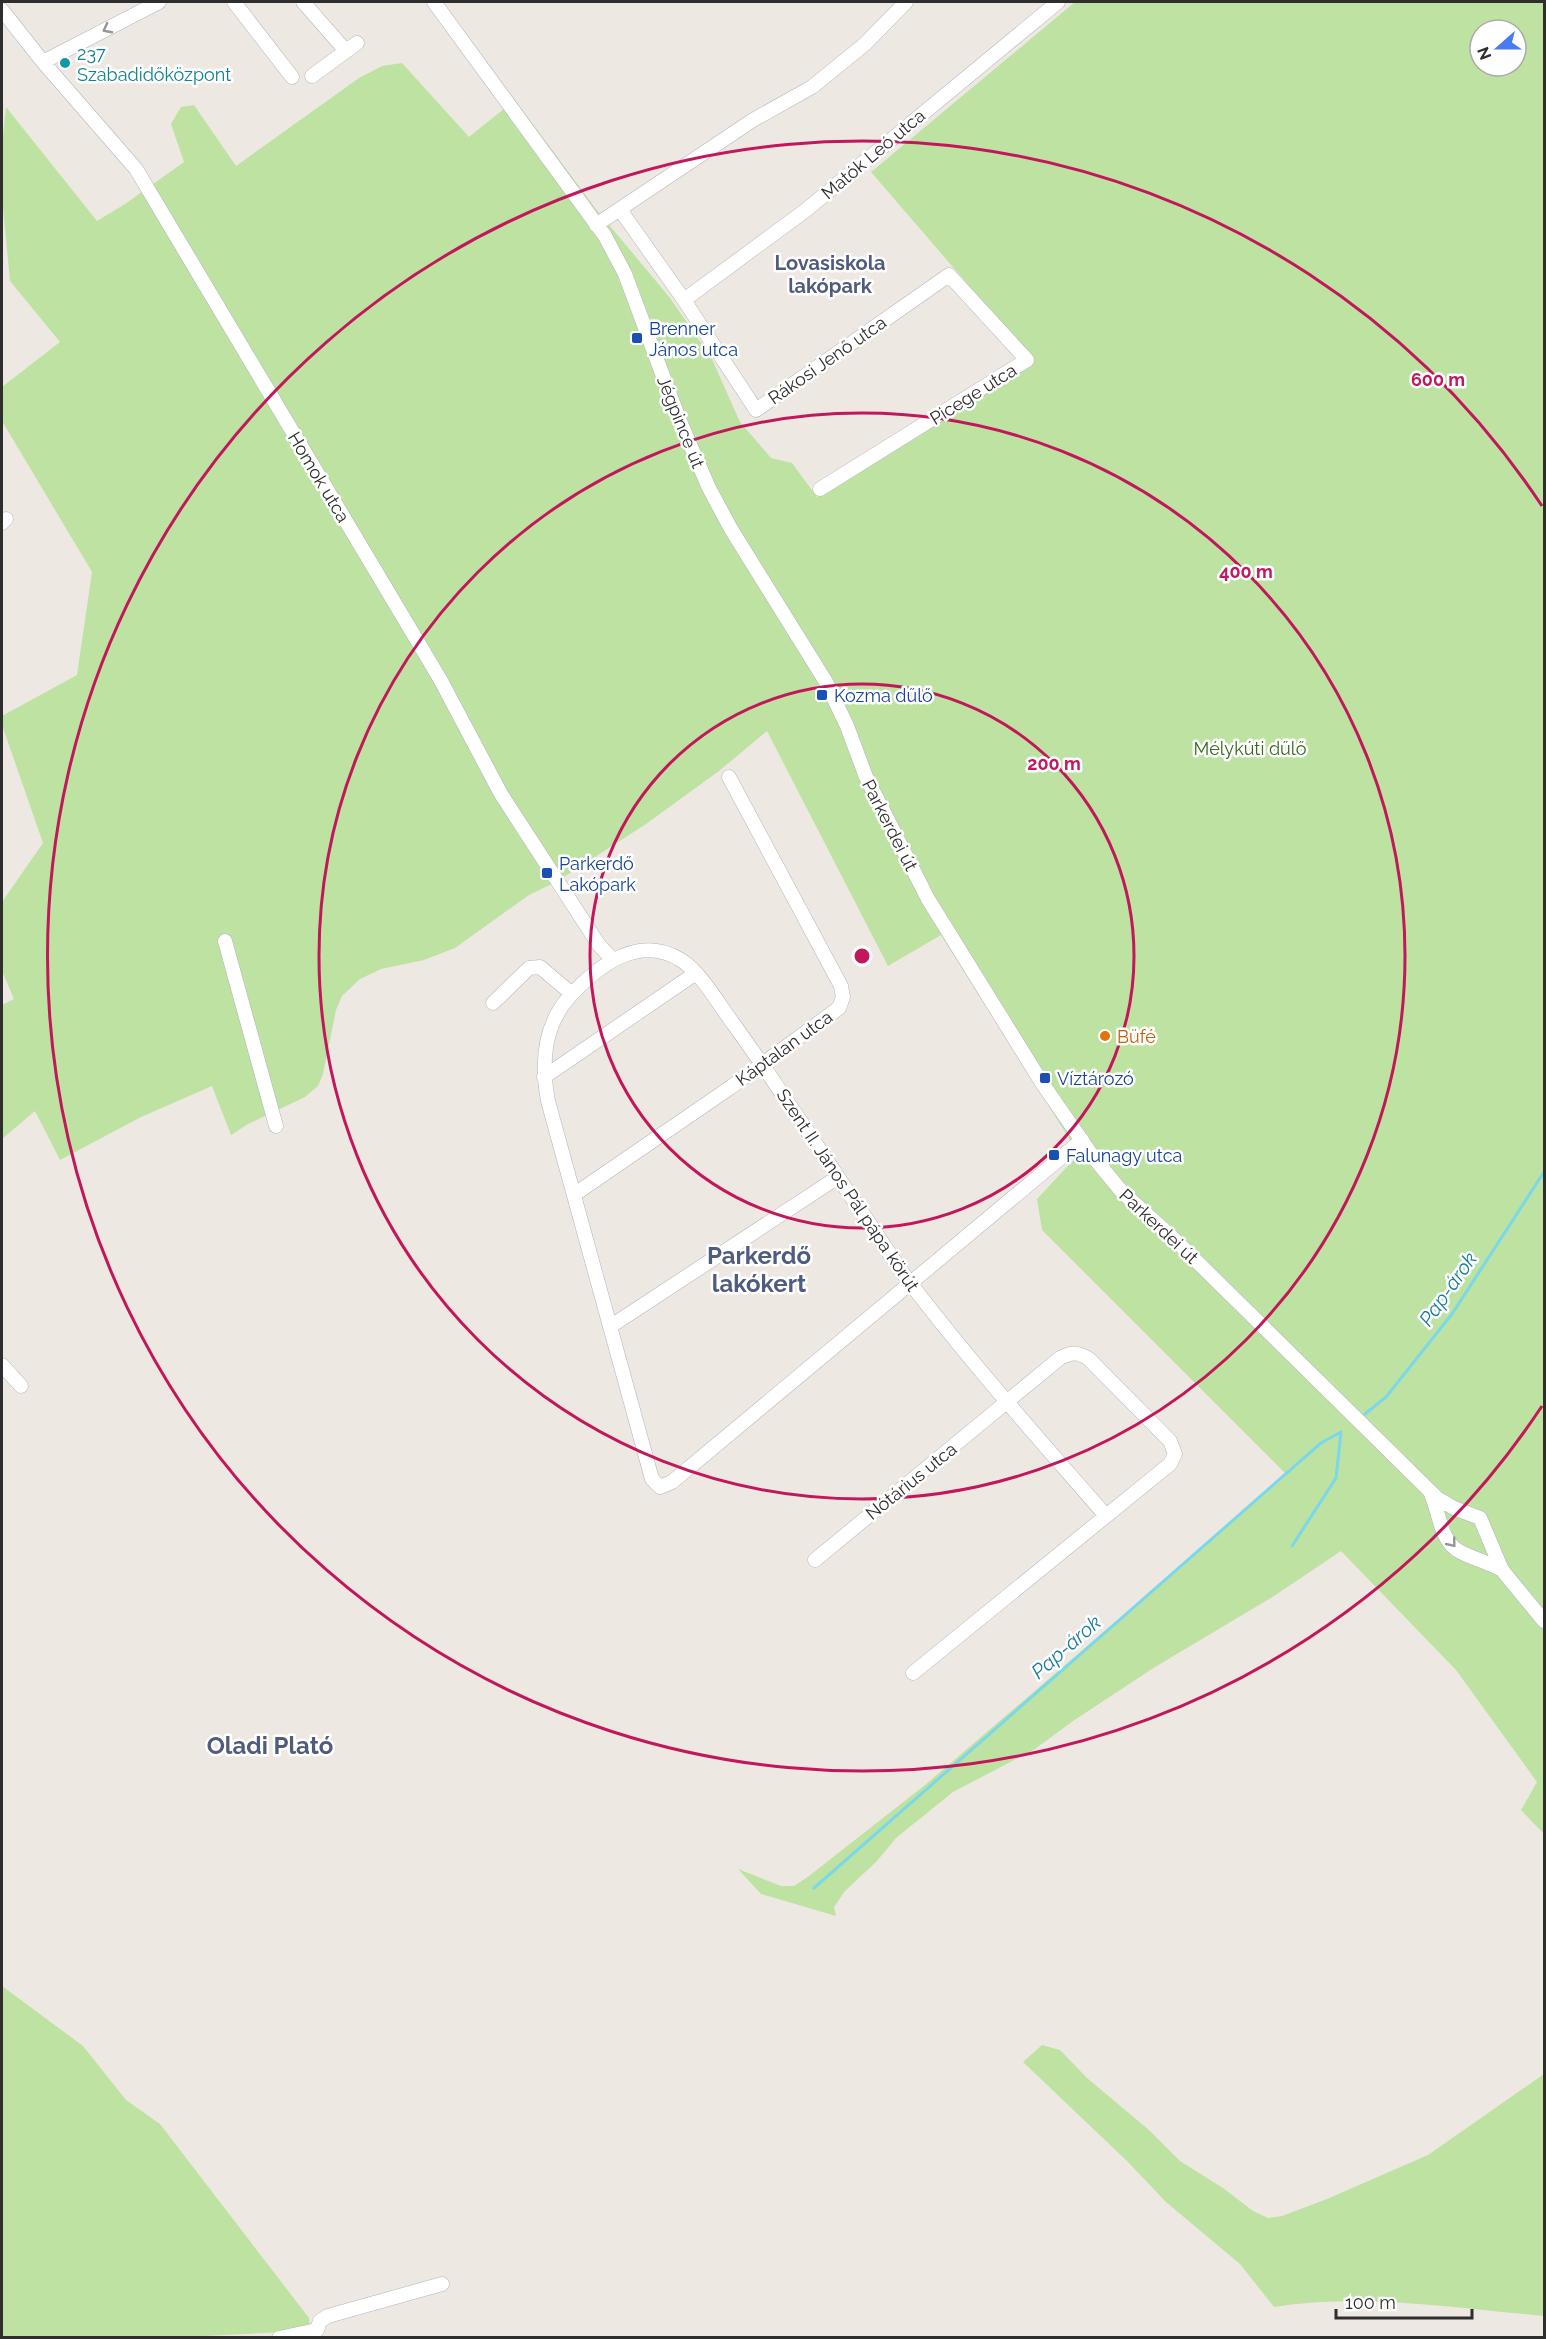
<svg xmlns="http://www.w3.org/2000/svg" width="1546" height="2339" viewBox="0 0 1546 2339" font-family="Raleway,sans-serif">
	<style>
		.green { fill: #bee2a1; fill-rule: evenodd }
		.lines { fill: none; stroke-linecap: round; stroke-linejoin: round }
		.stream { stroke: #7ad8ea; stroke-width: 3 }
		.minor-casing { stroke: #b2b5bd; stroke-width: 15 }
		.minor { stroke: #fff; stroke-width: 14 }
		.oneway { stroke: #969696 }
		.ring { fill: none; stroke: #c2185b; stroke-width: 3 }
		.culture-dot { fill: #0f9aa8; stroke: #fff; stroke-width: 2 }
		.transit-dot { fill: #1a4fb4; stroke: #fff; stroke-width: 2 }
		.food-dot { fill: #e8710a; stroke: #fff; stroke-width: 2 }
		.labels { text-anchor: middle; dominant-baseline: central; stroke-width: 5; stroke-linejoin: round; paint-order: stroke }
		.culture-label { font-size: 18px; fill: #0d838f; stroke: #fff; text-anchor: start }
		.street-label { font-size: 18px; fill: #2e2e2e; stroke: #fff }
		.transit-label { font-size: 18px; fill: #164399; stroke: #fff; text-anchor: start }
		.park-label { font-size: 18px; fill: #366a1f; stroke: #fff }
		.food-label { font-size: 18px; fill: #c56008; stroke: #fff; text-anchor: start }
		.neighbourhood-label { font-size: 20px; font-weight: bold; fill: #4f5c7e; stroke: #fff }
		.water-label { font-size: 20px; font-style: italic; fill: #147c9c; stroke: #fff }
		.district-label { font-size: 24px; font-weight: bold; fill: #4f5c7e; stroke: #fff }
		.centre { fill: #c2185b; stroke: #fff; stroke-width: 3 }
		.ring-label { font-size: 18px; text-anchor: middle; font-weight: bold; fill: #c2185b; stroke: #fff; stroke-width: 5; stroke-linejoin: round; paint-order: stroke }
	</style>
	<rect width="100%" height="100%" fill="#eee8e2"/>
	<path class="green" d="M1075,2H1544V1834L1521,1810L1537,1782L1456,1670L1341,1551L1274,1596L1155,1667L1073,1721L1035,1749L953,1792L896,1838L877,1861L845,1891L834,1907L836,1916L761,1894L738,1869L781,1886H794L809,1876L925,1785L1287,1475L1042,1230L1037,1199L1079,1154L941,935L888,966L767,731L719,771L646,824L556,882L529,895L455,948L424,960L381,969L360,979L342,996L336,1010L323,1074L318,1086L305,1097L248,1124L231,1135L212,1086L141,1117L60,1160L35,1111L2,1139V1005L14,999L2,971V902L43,843L2,725V716L77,675L92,572L2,421V387L60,342L10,281L2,197V146L6,107L97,221L125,204L184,162L171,124L181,107L194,105L236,166L359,78L382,66L402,63L469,137L515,100L595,208L670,298L711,357L740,422L771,458L792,463L817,497L1034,361L871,172ZM1480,30H1516V66H1480Z
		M2,1986L83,2046L126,2100L160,2124L309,2318L310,2327L305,2331L184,2337H2Z
		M1042,2045L1060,2050L1087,2078L1149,2130L1180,2161L1223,2188L1253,2211L1268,2218L1282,2216L1327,2199L1428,2155L1544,2074V2316C1455,2308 1363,2293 1274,2307L1240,2264L1166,2202L1127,2161L1023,2062Z"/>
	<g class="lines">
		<path class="stream" d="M1365,1414L1386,1397L1452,1314L1544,1172
			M1292,1546L1336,1478L1341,1432
			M814,1888L1321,1443L1341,1432"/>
		<g class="minor-casing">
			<path id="minor" d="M234,2L292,77
				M303,2L346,51
				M434,2L605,236L625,274L679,419L709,488L731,529L826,682L847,726L866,777L928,899L1042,1083L1094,1158L1122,1192L1172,1237L1437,1498L1454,1508L1480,1518L1502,1570L1544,1621
				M2,10L43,62L136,169L440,679L501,794L599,945L613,960
				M43,62L159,2
				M312,76L357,43
				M621,211L684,300L756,410L949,275L1027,360L820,489
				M596,225L753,120L812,87L865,44L906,2
				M684,300L806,210L1058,2
				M2,523L6,519
				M225,941L276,1126
				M493,1003L529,968L540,967L572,994
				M544,1077L696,973
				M1082,1140L672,1482L660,1487L652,1479L548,1101C541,1063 543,1025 571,995C599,965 639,934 681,960C702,973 720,1007 735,1026C779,1087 820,1151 863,1214C879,1237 894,1262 911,1284C972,1364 1040,1440 1106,1516
				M575,1194L731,1087L839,1008L843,997L841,986L729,777
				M611,1326L838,1177
				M2,1365L21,1386
				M1431,1494C1439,1511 1440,1539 1457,1550C1470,1558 1488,1562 1502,1570
				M815,1560L1060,1358C1072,1352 1078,1352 1089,1359L1170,1441L1175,1454L1170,1464L913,1673
				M317,2330L320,2321L328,2316L442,2284
				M279,2338L317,2330"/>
		</g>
		<use href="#minor" class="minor"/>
	</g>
	<defs><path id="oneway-chevron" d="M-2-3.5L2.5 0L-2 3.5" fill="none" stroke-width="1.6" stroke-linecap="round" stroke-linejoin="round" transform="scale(1.5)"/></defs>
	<g class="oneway">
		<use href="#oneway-chevron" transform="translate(107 29) rotate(152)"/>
		<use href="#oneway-chevron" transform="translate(1452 1543) rotate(51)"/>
	</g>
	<g class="ring">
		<circle cx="862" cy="956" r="272"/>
		<circle cx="862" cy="956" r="543"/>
		<path d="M1542 1406A815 815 0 1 1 1542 506"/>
	</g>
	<circle class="culture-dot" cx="65" cy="63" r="6"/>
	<g class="transit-dot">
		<rect x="631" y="332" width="12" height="12" rx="3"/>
		<rect x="816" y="689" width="12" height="12" rx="3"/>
		<rect x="541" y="867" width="12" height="12" rx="3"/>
		<rect x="1039" y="1072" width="12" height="12" rx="3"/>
		<rect x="1048" y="1149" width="12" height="12" rx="3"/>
	</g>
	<circle class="food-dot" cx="1105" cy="1036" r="6"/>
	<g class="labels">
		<g class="culture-label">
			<text x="77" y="53">237<tspan x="77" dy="21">Szabadidőközpont</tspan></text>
		</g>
		<g class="street-label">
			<text transform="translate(873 154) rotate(-40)">Matók Leó utca</text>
			<text transform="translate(827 360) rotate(-35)">Rákosi Jenő utca</text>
			<text transform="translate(973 394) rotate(-32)">Picege utca</text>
			<text transform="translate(681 422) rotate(68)">Jégpince út</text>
			<text transform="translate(319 477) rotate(59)">Homok utca</text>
			<text transform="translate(890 825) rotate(63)">Parkerdei út</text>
			<text transform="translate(784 1048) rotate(-36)">Káptalan utca</text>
			<text transform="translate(848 1190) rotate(56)">Szent II. János Pál pápa körút</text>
			<text transform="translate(1159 1226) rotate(43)">Parkerdei út</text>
			<text transform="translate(911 1481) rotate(-39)">Nótárius utca</text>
		</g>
		<g class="transit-label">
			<text x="649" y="328">Brenner<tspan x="649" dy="21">János utca</tspan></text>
			<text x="834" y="695">Kozma dűlő</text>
			<text x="559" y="863">Parkerdő<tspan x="559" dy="21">Lakópark</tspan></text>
			<text x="1057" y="1078">Víztározó</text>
			<text x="1066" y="1155">Falunagy utca</text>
		</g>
		<g class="park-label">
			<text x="1250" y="748">Mélykúti dűlő</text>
		</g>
		<g class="food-label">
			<text x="1117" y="1036">Büfé</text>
		</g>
		<g class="neighbourhood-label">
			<text x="830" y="263">Lovasiskola<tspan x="830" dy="23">lakópark</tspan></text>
		</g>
		<g class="water-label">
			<text transform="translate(1448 1289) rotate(-55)">Pap-árok</text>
			<text transform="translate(1066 1647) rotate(-41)">Pap-árok</text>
		</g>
		<g class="district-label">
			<text x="759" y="1255">Parkerdő<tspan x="759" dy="28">lakókert</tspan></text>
			<text x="270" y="1745">Oladi Plató</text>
		</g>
	</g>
	<circle cx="862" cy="956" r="9" class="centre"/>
	<g class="ring-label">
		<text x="1438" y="386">600 m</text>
		<text x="1246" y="578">400 m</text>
		<text x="1054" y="770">200 m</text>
	</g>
	<rect width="1546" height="2339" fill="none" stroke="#2e2e2e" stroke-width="6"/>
	<g transform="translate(1498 48) rotate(249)"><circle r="28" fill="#ffffff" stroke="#ababab" stroke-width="1.5"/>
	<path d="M0-4.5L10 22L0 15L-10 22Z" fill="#4a7bf3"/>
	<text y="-9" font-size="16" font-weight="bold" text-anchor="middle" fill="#2e2e2e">N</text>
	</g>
	<path d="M1336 2309v9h136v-9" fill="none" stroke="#2e2e2e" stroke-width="3"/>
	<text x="1345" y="2309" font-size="18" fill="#2e2e2e" stroke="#ffffff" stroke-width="4.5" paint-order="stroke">100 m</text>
</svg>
